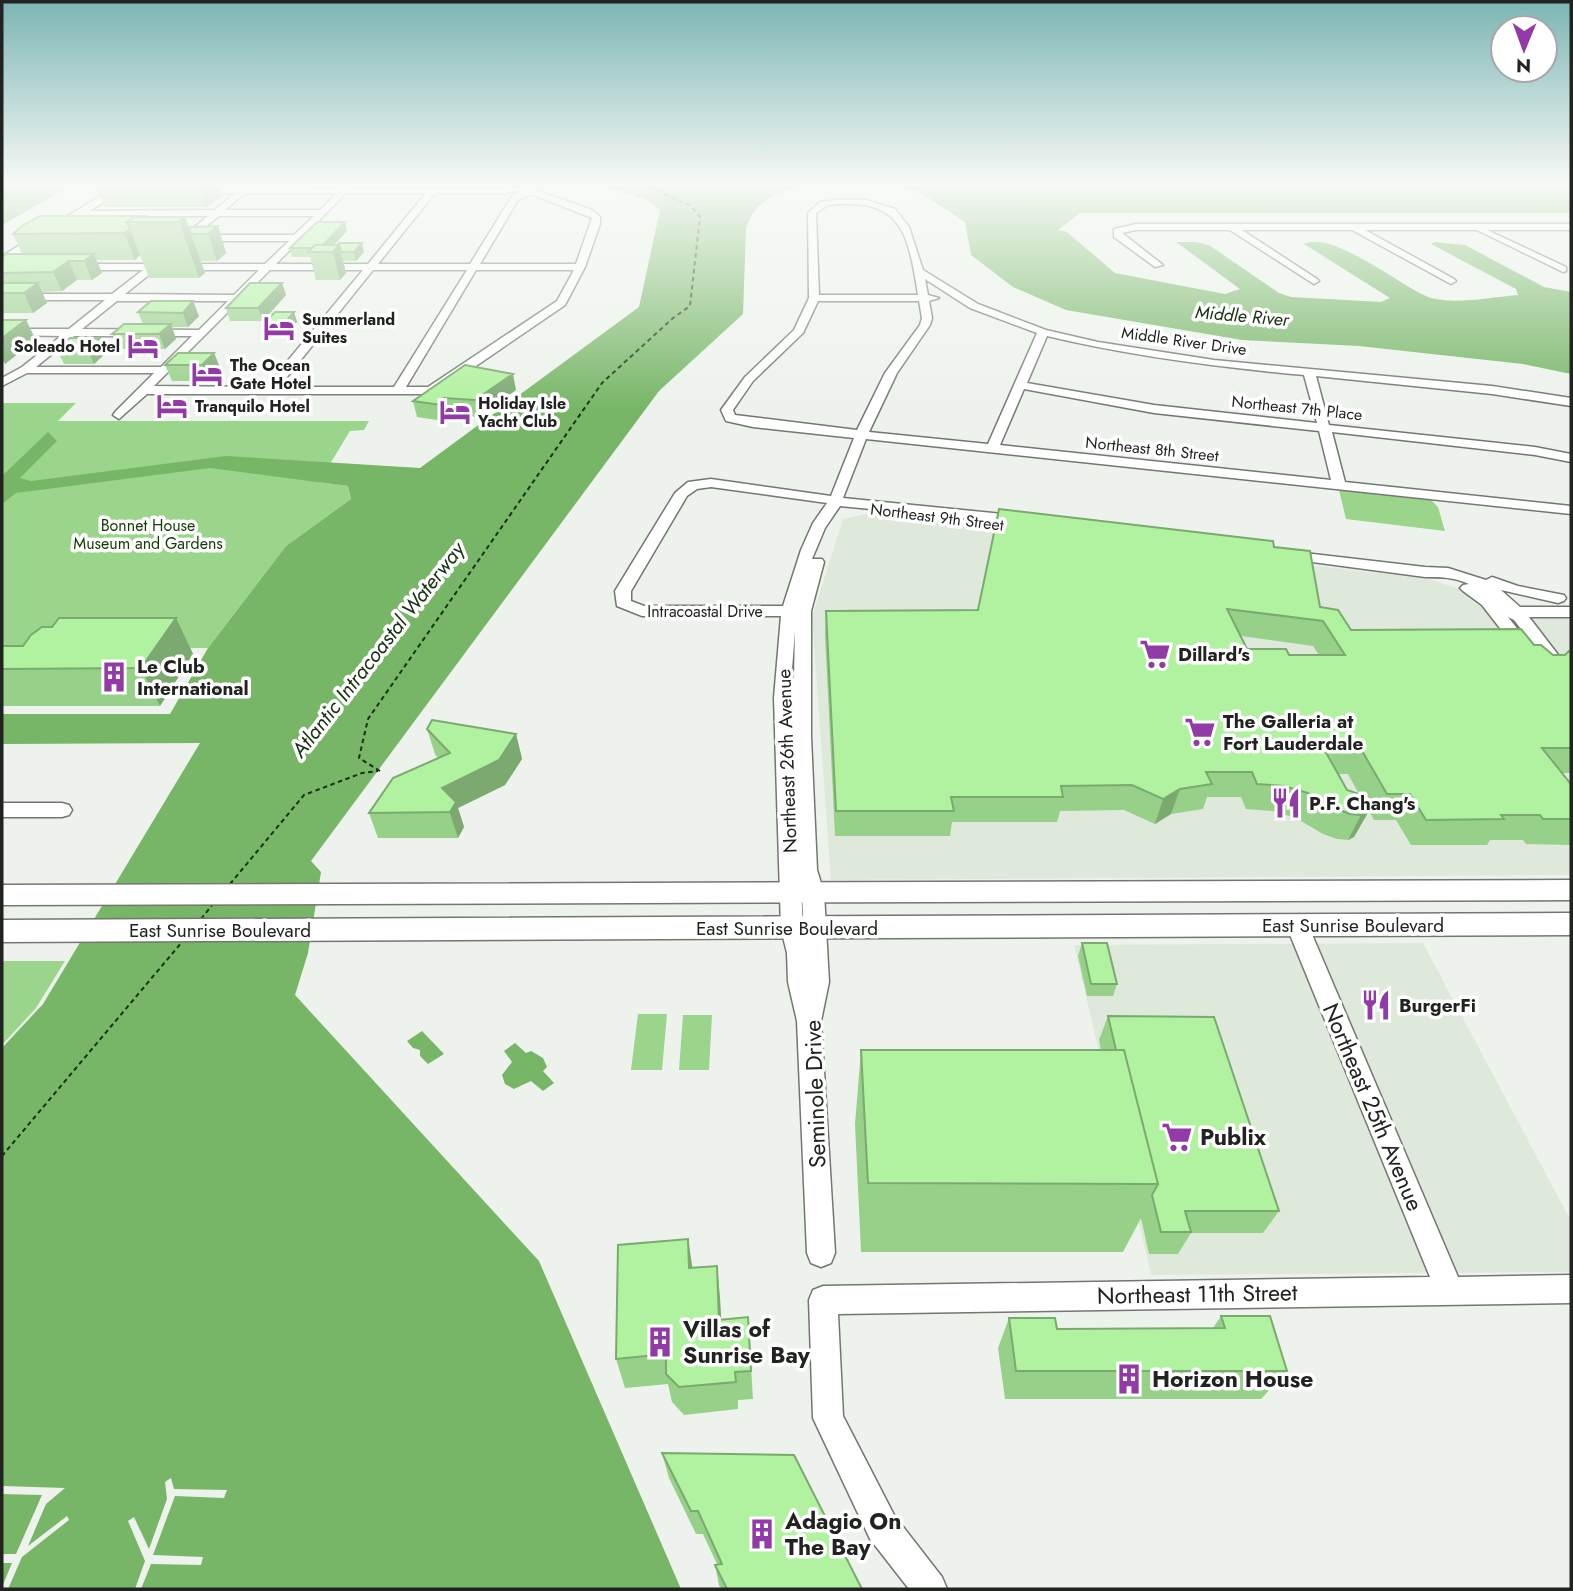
<svg xmlns="http://www.w3.org/2000/svg" width="1573" height="1591" viewBox="0 0 1573 1591" font-family="Jost,sans-serif">
	<style>
		.built { fill: #dee9dc }
		.green { fill: #9ad58b }
		.water { fill: #77b667 }
		.pier { fill: #edf3ec }
		.lines { fill: none; stroke-linecap: round; stroke-linejoin: round }
		.ferry { stroke: #173010; stroke-width: 2; stroke-dasharray: 4.5 3.5; stroke-linecap: butt }
		.minor-casing { stroke: #727770; stroke-width: 3 }
		.major-casing { stroke: #727770; stroke-width: 3 }
		.minor { fill: #fff; fill-rule: evenodd }
		.major { fill: #fff; fill-rule: evenodd }
		.wall { fill: #97d089; fill-rule: evenodd }
		.shaded-wall { fill: #7ba96f }
		.building { fill: #b0f29f; stroke: #7ba96f; stroke-width: 2; fill-rule: evenodd }
		.labels { text-anchor: middle; dominant-baseline: central; stroke-width: 7; stroke-linejoin: round; paint-order: stroke }
		.far-poi-label { font-size: 16px; font-weight: bold; fill: #212321; stroke: #fff; text-anchor: start }
		.far-street-label { font-size: 16px; fill: #212321; stroke: #fff }
		.far-park-label { font-size: 16px; fill: #123c04; stroke: #fff }
		.far-water-label { font-size: 18px; font-style: italic; fill: #173010; stroke: #fff }
		.poi-label { font-size: 19px; font-weight: bold; fill: #212321; stroke: #fff; text-anchor: start }
		.street-label { font-size: 19px; fill: #212321; stroke: #fff }
		.water-label { font-size: 21px; font-style: italic; fill: #173010; stroke: #fff }
		.near-street-label { font-size: 23px; fill: #212321; stroke: #fff }
		.near-poi-label { font-size: 23px; font-weight: bold; fill: #212321; stroke: #fff; text-anchor: start }
	</style>
	<rect width="100%" height="100%" fill="#edf3ec"/>
	<path class="built" d="M870,513L1428,579L1470,592L1491,617H1571V875L831,880L812,617L843,519Z
		M1423,943L1571,1221V1272L1151,1275L1074,945Z"/>
	<path class="green" d="M2,403H76L58,421H369L364,430L350,431L319,482L348,486L351,499L286,546L208,648L2,649Z
		M1339,490L1431,500L1438,507L1445,531L1346,519Z
		M2,961H65L36,1008L2,1045Z
		M638,1014H667L662,1070H631Z
		M683,1015H712L709,1070H679Z"/>
	<path class="water" d="M2,186H71L2,225Z
		M604,186H809C782,190 755,199 746,228L743,314L659,391L311,861L321,872L308,953L295,995L539,1261L681,1589H2V1048L43,1004L200,743L2,744V714H170L208,648L286,546L351,499L348,486L210,468L16,493L2,504V476L48,432L57,441L20,478L31,481L226,456L420,468L639,307L660,210L647,200Z
		M900,186L1571,187V213H1080L1058,230L1067,232L1115,273L1225,294L1240,289L1176,242H1196L1209,245L1279,293L1291,297L1381,302L1390,298L1304,244C1332,230 1398,284 1426,296C1448,306 1493,297 1518,295L1516,289L1431,244L1434,242L1465,245L1544,287L1571,292V374L1523,364L1359,346L1242,340L1066,310L1013,287L971,255L965,222L921,193Z
		M422,1031L444,1054L428,1064L420,1056V1050L413,1048L407,1041Z
		M515,1043L526,1053L531,1051L543,1058L547,1067L543,1071L554,1083L543,1091L531,1081L514,1089L505,1084L502,1075L512,1062L504,1051Z"/>
	<path class="pier" d="M171,1478L174,1489L227,1490L224,1498L175,1496L153,1555L203,1557L201,1565L151,1564L141,1589H135L145,1561L128,1521L134,1517L149,1549L167,1499L165,1482Z
		M2,1486L65,1488L46,1504L28,1546L67,1516L69,1520L22,1557L8,1589L2,1587L12,1563H2V1554H16L42,1495L2,1494Z"/>
	<g class="lines">
		<path class="ferry" d="M380,771L359,758L368,719L602,383L673,318L690,306L700,217L691,206L646,186
			M230,884L304,795L362,773L378,771
			M201,919L213,904
			M2,1156L182,942"/>
		<g class="minor-casing">
			<path id="minor" d="M344,186H351V189H505L524,186L592,210L600,217V224L585,267L565,305L435,394H147L119,419L113,415L115,412L154,373H27L2,386V378L22,367L61,336L2,335V329H69L105,300H2V294H112L143,270H74L69,267L74,264H150L156,261L161,264H265L289,241H196L192,238L182,245L177,242L179,240L208,216H80L77,211L215,210L235,193H194L191,189L242,187L342,189ZM521,190L523,191L512,196L470,264H378L435,193H505ZM245,193H337L320,210H225ZM346,193H426L368,264H276ZM531,194L592,218L576,264H480L518,200ZM219,216H314L294,235H195ZM155,270H259L234,295L125,294ZM270,270H363L266,387L154,386ZM373,270H467L394,387H279ZM476,270H574L557,301L428,387H406ZM117,301H228L199,330L82,329ZM74,336H192L161,367H36Z
				M837,200H866L895,209L909,227L923,270L978,304L1046,330L1098,342L1214,360L1492,386L1571,398V406L1492,394L1316,376L1329,425L1535,447L1571,454V462L1535,455L1332,432L1345,482L1571,506V514L866,439L843,498L1022,516L1029,520L1022,524L840,506L825,528L812,559H822L824,562L811,611V737L817,870L824,893L829,982L821,1021L835,1253L831,1263L821,1267L811,1263L807,1253L797,1021L788,982L787,953L781,929L774,698L781,616H642L617,606L615,591L675,493L688,482L711,479L831,496L854,438L753,427L726,421L721,410L745,377L794,330L809,298L808,213L820,202ZM828,205C902,197 908,232 918,295H819L816,213ZM925,279L970,308L1037,333L988,444L869,432L897,373L930,325L932,318L929,301L939,298L928,295ZM818,301H919L922,318L920,325L885,373L857,430L735,415L733,410L753,381L803,333ZM1047,336C1131,356 1217,367 1304,375L1317,423L1154,405L1027,383ZM1024,389L1154,413L1319,431L1331,480L1000,445ZM711,487L827,503L813,523L801,550L783,606H644L631,601V591L687,496L697,489ZM795,631L793,725L792,669ZM801,888L802,893L804,935L803,929Z
				M1136,224H1571V230H1487L1566,267V271L1563,272L1477,230H1365L1454,279L1456,281L1451,284L1352,230H1242L1317,279L1319,281L1314,284L1230,230H1136L1122,233L1163,265L1155,267L1114,237V229Z
				M1287,551L1425,567L1448,568L1486,580L1492,577L1518,586L1564,595L1566,598L1564,601L1558,603L1501,590L1520,607H1571V617H1529L1569,669L1561,674L1555,673L1514,620L1508,617L1534,650L1526,655L1520,654L1482,605L1463,591L1460,588L1463,585L1469,584C1454,577 1440,577 1425,577L1282,558L1280,555L1282,552Z
				M2,803H62L69,805L72,810L69,815L62,817H2Z
				M1297,917L1305,919L1308,925L1458,1277L1571,1275V1303L838,1314L843,1416L894,1515L942,1577L947,1589H909L870,1539L813,1418L809,1300L813,1290L823,1286L1430,1277L1286,925L1289,919Z"/>
		</g>
		<g class="major-casing">
			<path id="major" d="M117,186H130L2,265V256Z
				M1571,880V900L2,905V885Z
				M1571,913V935L2,942V920Z"/>
		</g>
		<use href="#minor" class="minor"/>
		<use href="#major" class="major"/>
	</g>
	<path class="wall" d="M96,186H219L222,196L207,207H104Z
		M147,217H185L189,227L218,226L226,253L217,261H201L205,273L199,278H149L140,255L135,260H96L102,273L92,280H77L62,291L42,292L47,303L33,313H2V257L22,254L13,234Z
		M345,222L347,231L334,245L364,252L356,261H343L346,273L340,280H316L310,257H292L290,248Z
		M282,283L286,295L263,321H230L226,308Z
		M151,301L199,316L188,327H172L176,339L165,349H119L112,334L143,324L138,312Z
		M294,312L297,322L286,334H267L264,324Z
		M100,338L106,353L94,364H64L57,349Z
		M214,353L220,368L208,381H172L165,365Z
		M516,390L478,417L447,414L444,421L417,417L413,401Z
		M1274,547L1320,607L1351,630L1534,645L1553,655H1565L1571,652V773H1561L1570,783H1571V845L1526,844L1523,840H1490L1487,845H1411L1396,820H1374L1369,811L1354,837L1348,840L1337,839L1323,834L1296,818L1273,811L1246,809L1241,797H1207L1203,809L1171,814L1155,824L1124,810L1060,811L1057,822H952L950,836H835L825,635L826,611L978,610ZM1241,636L1313,646L1319,655H1289L1247,649ZM1339,774H1348L1359,794L1347,790Z
		M176,618L193,654L160,706H2V646H23Z
		M427,729L516,734L522,759L505,785L458,808L464,827L458,838H378L369,813L438,758L435,754Z
		M1082,943L1117,984L1113,996H1087L1078,956Z
		M1108,1016L1279,1211L1263,1233H1191L1178,1254H1149L1141,1218L1123,1252H861L855,1124L861,1050H1101L1099,1040Z
		M717,1266L721,1320L748,1317L753,1399L738,1400V1409L684,1415L672,1402L668,1384L625,1388L616,1359L692,1268Z
		M1221,1316L1287,1371L1261,1399H1005L998,1348L1009,1318L1057,1329L1213,1328Z
		M662,1453L862,1589H721L719,1585L715,1565L717,1564L703,1534H696L669,1478Z"/>
	<path class="shaded-wall" d="M200,186H219L222,196L207,207Z
		M185,217L205,273L199,278L179,222Z
		M345,222L347,231L327,252L320,248Z
		M218,226L226,253L217,261L208,234Z
		M130,229L140,255L135,260L124,233Z
		M362,243L364,252L356,261L354,252Z
		M339,245L346,273L340,280L333,252Z
		M94,254L102,273L92,280L84,261Z
		M69,261L77,280L62,291L53,272Z
		M38,283L47,303L33,313L24,293Z
		M282,283L286,295L263,321L258,308Z
		M193,301L199,316L188,327L183,313Z
		M294,312L297,322L286,334L283,325Z
		M26,320L36,340L5,364L2,359V338Z
		M171,324L176,339L165,349L159,334Z
		M100,338L106,353L94,364L87,349Z
		M214,353L220,368L208,381L202,365Z
		M513,374L516,390L478,417L475,400Z
		M444,398L447,414L444,421L441,405Z
		M176,618L193,654L160,706L141,668Z
		M516,734L522,759L505,785L458,808L464,827L458,838L442,788Z
		M1180,789L1171,814L1155,824L1163,799Z
		M1371,807L1354,837L1348,840L1361,815Z
		M688,1239L693,1271L689,1268Z
		M717,1266L720,1297L723,1350L719,1320Z"/>
	<path class="building" d="M40,216H147L134,217L127,222L130,229L124,233L13,234L23,225Z
		M134,217H185L179,222H127Z
		M317,222H345L323,245H315L312,248H290Z
		M218,226L208,234H191L189,227Z
		M339,243H362L354,252H341L339,245H337Z
		M315,245H339L333,252H308Z
		M7,254H94L84,261H69L53,272L2,273V257Z
		M2,283H38L24,293H2Z
		M250,283H282L258,308H226Z
		M151,301H193L183,313L138,312Z
		M275,312H294L283,325L264,324Z
		M2,320H26L2,338Z
		M124,324H171L159,334H112Z
		M70,338H100L87,349H57Z
		M178,353H214L202,365H165Z
		M465,365L513,374L475,400L444,398L441,405L413,401Z
		M999,509L1273,541L1274,547L1310,551L1320,607L1338,610L1351,630L1521,629L1534,645H1541L1553,655H1565L1569,651L1571,652V748H1542L1570,783H1571V819H1543L1540,815H1501L1504,819L1426,820L1410,794H1387L1361,749H1324L1347,790L1362,795L1371,807L1368,812L1361,815L1350,814L1335,808L1308,793L1284,786L1257,784L1252,772H1206L1212,784L1180,789L1163,799L1132,785L1061,786L1063,797H951L954,811H836L826,611L978,610ZM1227,609L1323,621L1345,655H1289L1286,649H1247Z
		M59,618H176L141,668L2,669V646H23L31,635L42,627H52Z
		M432,720L516,734L499,760L442,788L456,802L450,812L369,813L393,778L450,753L427,729Z
		M1082,943H1107L1117,984H1091Z
		M1108,1016L1214,1017L1279,1211H1185L1191,1232H1161L1152,1195L1158,1184L1124,1050H1116Z
		M861,1050H1124L1158,1184L868,1183Z
		M688,1239L689,1268L717,1266L719,1320L748,1317L751,1371L735,1372L736,1382L679,1387L666,1374V1354L616,1359L618,1245Z
		M1221,1316H1270L1287,1371H1016L1009,1318H1055L1057,1329L1225,1328Z
		M662,1453L794,1455L862,1589H727L715,1565L722,1564L698,1511H691Z"/>
	<linearGradient id="sky" x2="0" y2="1"><stop stop-color="#7bb5b4"/><stop offset="0.45" stop-color="#f7faf6"/><stop offset="1" stop-color="#f7faf6" stop-opacity="0"/></linearGradient>
	<rect width="1573" height="409" fill="url(#sky)"/>
	<defs>
		<g id="hotel-bare" transform="scale(2.415)"><path d="M-6-4.5h1.5V1H6V5H4.5V3h-9V5H-6ZM-4 0a1.8 1.8 0 1 1 3.6 0ZM.5 0V-2.5h3Q6-2.5 6 0Z" fill="#923ba7" stroke="#fff" stroke-width="2.5" paint-order="stroke"/></g>
		<g id="supermarket-bare" transform="scale(2.415)"><path d="M-6-5.5h2.5l.6 2H6L4.5 2H-2.5L-4.4-4H-6ZM-1.5 3.2a1.3 1.3 0 1 0 .1 0ZM3 3.2a1.3 1.3 0 1 0 .1 0Z" fill="#923ba7" stroke="#fff" stroke-width="2.5" paint-order="stroke"/></g>
		<g id="building-bare" transform="scale(2.415)"><path d="M-4-6H4V6H1V3H-1V6H-4ZM-2.5-4.3h1.7v1.8h-1.7ZM.8-4.3h1.7v1.8H.8ZM-2.5-1h1.7V.8h-1.7ZM.8-1h1.7V.8H.8Z" fill="#923ba7" stroke="#fff" stroke-width="2.5" paint-order="stroke"/></g>
		<g id="restaurant-bare" transform="scale(2.415)"><path d="M-5-6h1v4h1v-4h1v4h1v-4h1v5L-1.5 .5V6h-2V.5L-5-1ZM5-6V6H3V1.5H1.5Q1.5-4 5-6Z" fill="#923ba7" stroke="#fff" stroke-width="2.5" paint-order="stroke"/></g>
	</defs>
	<g fill-rule="evenodd">
		<use href="#hotel-bare" x="279" y="328"/>
		<use href="#hotel-bare" x="143" y="346"/>
		<use href="#hotel-bare" x="207" y="374"/>
		<use href="#hotel-bare" x="172" y="406"/>
		<use href="#hotel-bare" x="455" y="412"/>
		<use href="#supermarket-bare" x="1155" y="654"/>
		<use href="#building-bare" x="114" y="677"/>
		<use href="#supermarket-bare" x="1200" y="732"/>
		<use href="#restaurant-bare" x="1286" y="803"/>
		<use href="#restaurant-bare" x="1376" y="1005"/>
		<use href="#supermarket-bare" x="1177" y="1137"/>
		<use href="#building-bare" x="660" y="1342"/>
		<use href="#building-bare" x="1129" y="1379"/>
		<use href="#building-bare" x="762" y="1534"/>
	</g>
	<g class="labels">
		<g class="far-poi-label">
			<text x="302" y="319">Summerland<tspan x="302" dy="18">Suites</tspan></text>
			<text x="120" y="346" text-anchor="end">Soleado Hotel</text>
			<text x="230" y="365">The Ocean<tspan x="230" dy="18">Gate Hotel</tspan></text>
			<text x="478" y="403">Holiday Isle<tspan x="478" dy="18">Yacht Club</tspan></text>
			<text x="195" y="406">Tranquilo Hotel</text>
		</g>
		<g class="far-street-label">
			<text transform="translate(1184 341) rotate(8)">Middle River Drive</text>
			<text transform="translate(1297 408) rotate(6)">Northeast 7th Place</text>
			<text transform="translate(1152 449) rotate(6)">Northeast 8th Street</text>
			<text transform="translate(937 517) rotate(7)">Northeast 9th Street</text>
			<text x="705" y="611">Intracoastal Drive</text>
		</g>
		<g class="far-park-label">
			<text x="148" y="525">Bonnet House<tspan x="148" dy="18">Museum and Gardens</tspan></text>
		</g>
		<g class="far-water-label">
			<text transform="translate(1242 316) rotate(5)">Middle River</text>
		</g>
		<g class="poi-label">
			<text x="1178" y="654">Dillard's</text>
			<text x="137" y="666">Le Club<tspan x="137" dy="22">International</tspan></text>
			<text x="1223" y="721">The Galleria at<tspan x="1223" dy="22">Fort Lauderdale</tspan></text>
			<text x="1309" y="803">P.F. Chang's</text>
			<text x="1399" y="1005">BurgerFi</text>
		</g>
		<g class="street-label">
			<text transform="translate(787 761) rotate(-92)">Northeast 26th Avenue</text>
			<text x="1353" y="925">East Sunrise Boulevard</text>
			<text x="787" y="928">East Sunrise Boulevard</text>
			<text x="220" y="930">East Sunrise Boulevard</text>
		</g>
		<g class="water-label">
			<text transform="translate(378 650) rotate(-52)">Atlantic Intracoastal Waterway</text>
		</g>
		<g class="near-street-label">
			<text transform="translate(815 1094) rotate(-92)">Seminole Drive</text>
			<text transform="translate(1373 1107) rotate(67)">Northeast 25th Avenue</text>
			<text transform="translate(1197 1294) rotate(-1)">Northeast 11th Street</text>
		</g>
		<g class="near-poi-label">
			<text x="1200" y="1137">Publix</text>
			<text x="683" y="1329">Villas of<tspan x="683" dy="26">Sunrise Bay</tspan></text>
			<text x="1152" y="1379">Horizon House</text>
			<text x="785" y="1521">Adagio On<tspan x="785" dy="26">The Bay</tspan></text>
		</g>
	</g>
	<rect width="1573" height="1591" fill="none" stroke="#212321" stroke-width="7"/>
	<g transform="translate(1524 49) rotate(181)"><circle r="33" fill="#ffffff" stroke="#a6a7a6" stroke-width="2"/>
	<path d="M0-5L12 26L0 18L-12 26Z" fill="#923ba7"/>
	<text y="-10" font-size="19" font-weight="bold" text-anchor="middle" fill="#212321">N</text>
	</g>
</svg>
